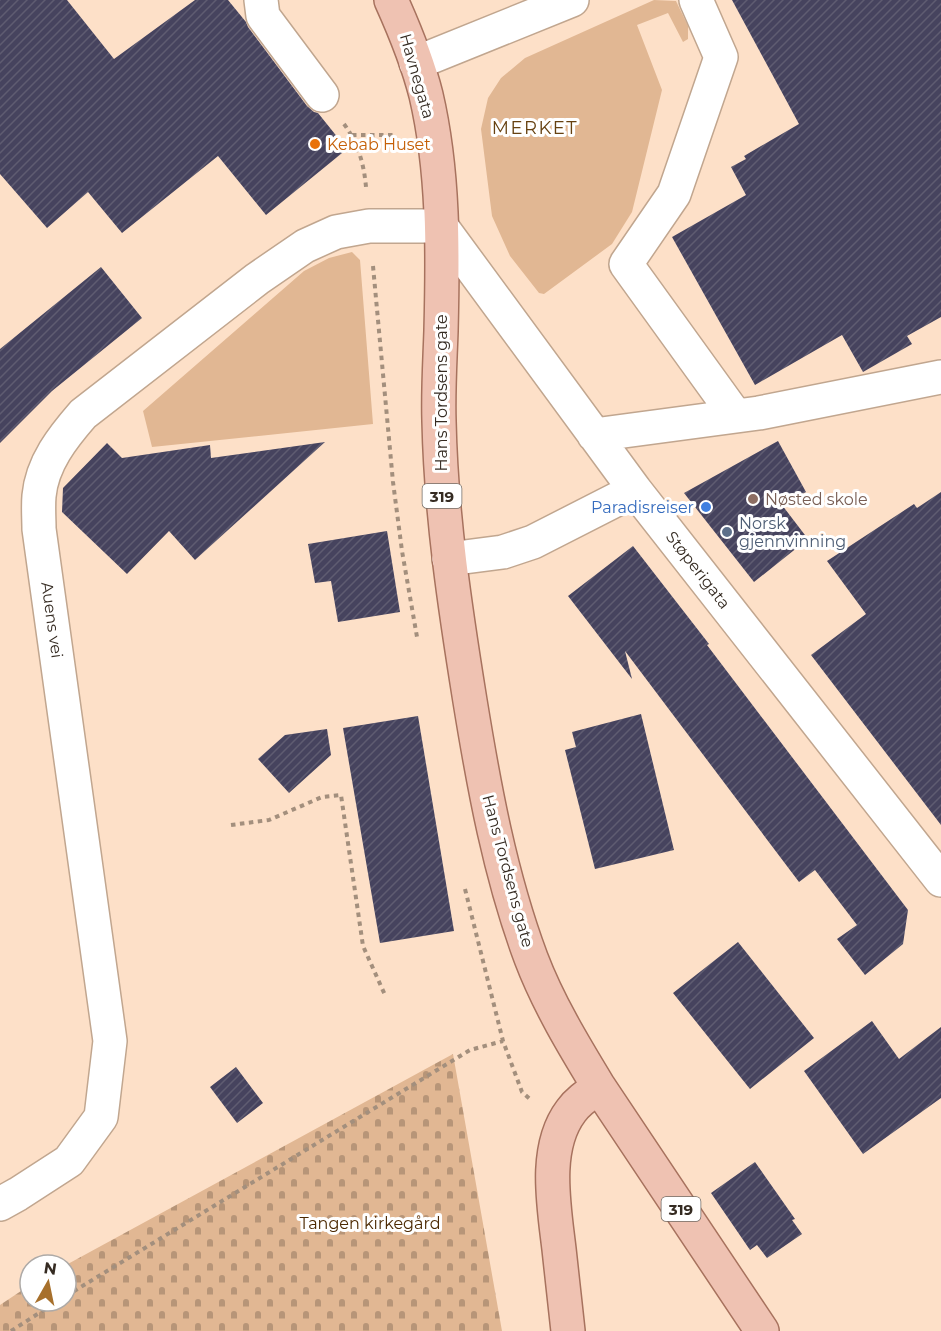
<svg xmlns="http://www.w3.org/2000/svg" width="941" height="1331" viewBox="0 0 941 1331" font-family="Montserrat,sans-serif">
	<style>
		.grass { fill: #e1b793 }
		.cemetery { fill: url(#cemetery-stones) }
		.building { fill: url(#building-hatch) }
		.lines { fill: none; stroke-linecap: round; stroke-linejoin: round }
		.minor-casing { stroke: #c1a68f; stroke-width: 36 }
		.major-casing { stroke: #a7725e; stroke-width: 36 }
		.path { stroke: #a38f7d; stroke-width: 4; stroke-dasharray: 4.5 4.5; stroke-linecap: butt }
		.minor { stroke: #fff; stroke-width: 33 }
		.major { stroke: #efc2b2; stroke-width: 33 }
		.food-dot { fill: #e8710a; stroke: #fff; stroke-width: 2 }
		.education-dot { fill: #8d6e63; stroke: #fff; stroke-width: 2 }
		.shop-dot { fill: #3f7fe0; stroke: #fff; stroke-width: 2 }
		.service-dot { fill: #5c6f8a; stroke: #fff; stroke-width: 2 }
		.labels { text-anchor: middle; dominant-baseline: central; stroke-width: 6; stroke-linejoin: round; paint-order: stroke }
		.shield { fill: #fff; stroke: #726b64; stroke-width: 1.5 }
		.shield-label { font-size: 15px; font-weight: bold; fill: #352b22 }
		.street-label { font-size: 16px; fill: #352b22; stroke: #fff }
		.food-label { font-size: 16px; fill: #c56008; stroke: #fff; text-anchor: start }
		.education-label { font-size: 16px; fill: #785e54; stroke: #fff; text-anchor: start }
		.shop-label { font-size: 16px; fill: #366cbe; stroke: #fff; text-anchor: end }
		.service-label { font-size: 16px; fill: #4e5e75; stroke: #fff; text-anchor: start }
		.park-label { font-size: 16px; fill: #4c2902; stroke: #fff }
		.neighbourhood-label { font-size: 18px; letter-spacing: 1.5px; fill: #664110; stroke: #fff }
	</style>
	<defs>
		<pattern id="cemetery-stones" width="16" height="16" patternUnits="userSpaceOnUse" patternTransform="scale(1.5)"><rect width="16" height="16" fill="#e1b793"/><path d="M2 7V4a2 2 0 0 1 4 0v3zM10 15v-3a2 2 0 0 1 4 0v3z" fill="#b79578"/></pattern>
		<pattern id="building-hatch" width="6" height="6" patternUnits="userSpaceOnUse" patternTransform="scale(1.5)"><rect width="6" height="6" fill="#46435e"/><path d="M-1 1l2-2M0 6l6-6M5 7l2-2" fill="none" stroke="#5f5c71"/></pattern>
	</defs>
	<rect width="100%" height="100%" fill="#fde0c8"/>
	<path class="grass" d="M654,0L676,1L688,26V39L683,42L668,13L637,25L662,90L632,212L612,244L544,294L539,293L510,256L492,216L481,129L488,98L501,78L525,58Z
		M352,252L360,260L373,424L152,447L143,411L304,271L329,258Z"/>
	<path class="cemetery" d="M453,1054L502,1331H0V1305L30,1285V1301H66V1265Z"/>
	<path class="building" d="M0,0H67L114,59L195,0H228L246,22L248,27L307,106L314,112L318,113L347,149L266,215L218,156L122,233L88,192L47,228L0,174Z
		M732,0H941V317L907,336L912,344L863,372L842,335L755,385L672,237L746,195L731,167L746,159L744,156L799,124Z
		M101,267L142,318L52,391L0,443V349Z
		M778,441L806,492L782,505L808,539L754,582L684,493Z
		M325,442L195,560L169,531L127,574L62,512L63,488L107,443L122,458L210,445L211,458Z
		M941,492V825L811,655L866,614L827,561L914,504L917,508Z
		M387,531L400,612L338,622L331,581L315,583L308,544Z
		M633,546L709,644L707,645L908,910L903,944L865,975L837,939L857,925L815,870L799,882L625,651L632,679L568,596Z
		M641,714L674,850L595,869L565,750L576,747L572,732Z
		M418,716L454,931L380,943L343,728Z
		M327,729L331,755L289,793L258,759L285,735Z
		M738,942L814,1038L750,1089L673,993Z
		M872,1021L899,1059L941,1027V1098L863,1154L804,1071Z
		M236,1067L263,1103L237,1123L210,1087Z
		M755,1162L795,1219L792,1220L802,1234L767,1258L757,1245L750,1250L711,1193Z"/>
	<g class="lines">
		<g class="minor-casing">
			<path id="minor" d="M261,0L263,16L322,95
				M696,0L721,57L674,194L626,264L735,415
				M416,63L572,0
				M594,435L759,413L941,377
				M449,559L503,552L533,542L635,490
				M0,1204L18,1194L69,1161L101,1117L110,1041L39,529C39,519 38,507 39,496C42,463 63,437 83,414L257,279L305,246L336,232L369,226H441L635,490L941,880"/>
		</g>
		<g class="major-casing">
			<path id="major" d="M391,0C405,31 418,63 426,95C444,172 443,253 441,331C440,361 438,391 439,421C441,515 455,608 470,701C484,787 500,875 531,958C548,1003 574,1046 599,1087L762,1331
				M568,1331C565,1304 562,1276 559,1249C554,1206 543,1148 571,1111C578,1101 589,1094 599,1087"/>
		</g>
		<path class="path" d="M344,124C358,143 364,164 366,187
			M352,135H393
			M373,266L393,482L402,551L417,637
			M231,825L269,820L322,797L341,795L363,946L385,995
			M465,889L503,1041L522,1092L531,1100
			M66,1296L470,1050L503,1041
			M11,1331L58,1301"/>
		<use href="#minor" class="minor"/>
		<use href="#major" class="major"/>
	</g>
	<circle class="food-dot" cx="315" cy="144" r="6"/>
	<circle class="education-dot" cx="753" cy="499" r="6"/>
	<circle class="shop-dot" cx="706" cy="507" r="6"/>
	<circle class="service-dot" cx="727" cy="532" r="6"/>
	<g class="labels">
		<g class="shield">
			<rect x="422.5" y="484" width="39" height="24" rx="4.5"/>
			<rect x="661.5" y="1197" width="39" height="24" rx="4.5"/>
		</g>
		<g class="shield-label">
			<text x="442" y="496">319</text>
			<text x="681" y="1209">319</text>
		</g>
		<g class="street-label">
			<text transform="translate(417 76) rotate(74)">Havnegata</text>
			<text transform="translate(441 393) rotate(-90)">Hans Tordsens gate</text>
			<text transform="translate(698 570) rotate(52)">Støperigata</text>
			<text transform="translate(52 620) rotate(82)">Auens vei</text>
			<text transform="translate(508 871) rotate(75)">Hans Tordsens gate</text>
		</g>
		<g class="food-label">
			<text x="327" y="144">Kebab Huset</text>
		</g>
		<g class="education-label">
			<text x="765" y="499">Nøsted skole</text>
		</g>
		<g class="shop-label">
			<text x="694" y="507">Paradisreiser</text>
		</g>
		<g class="service-label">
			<text x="739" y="523">Norsk<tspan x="739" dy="18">gjennvinning</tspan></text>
		</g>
		<g class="park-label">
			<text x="370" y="1223">Tangen kirkegård</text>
		</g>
		<g class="neighbourhood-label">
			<text x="535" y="128">MERKET</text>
		</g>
	</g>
	<g transform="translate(48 1283) rotate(9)"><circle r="28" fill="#ffffff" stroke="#aeaaa7" stroke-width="1.5"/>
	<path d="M0-4.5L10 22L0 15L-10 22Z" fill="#a7702c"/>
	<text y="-9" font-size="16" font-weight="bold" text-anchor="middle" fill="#352b22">N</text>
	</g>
</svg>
